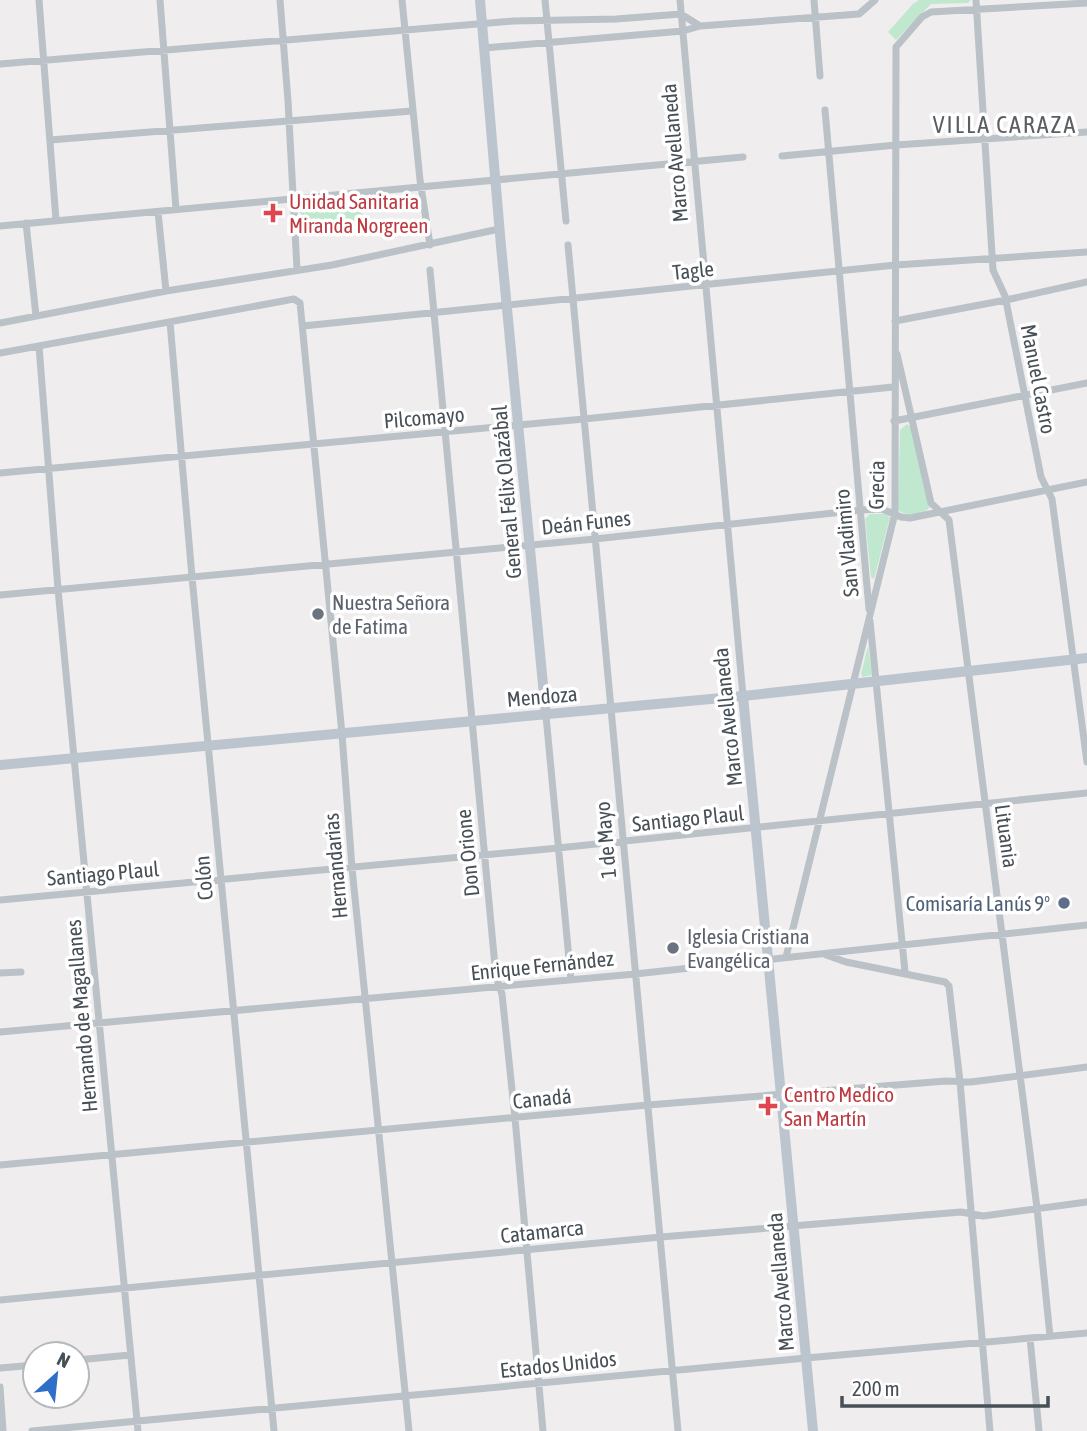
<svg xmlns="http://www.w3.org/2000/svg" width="1087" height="1431" viewBox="0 0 1087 1431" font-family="'Asap Condensed',sans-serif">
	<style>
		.green { fill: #bfe8cf }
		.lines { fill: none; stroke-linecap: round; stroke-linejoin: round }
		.street { stroke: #bac1c7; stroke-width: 7 }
		.secondary { stroke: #bcc5ce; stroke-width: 10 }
		.health-dot { fill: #e0444e; stroke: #fff; stroke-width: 2.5 }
		.worship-dot { fill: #6b7280; stroke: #fff; stroke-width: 2.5 }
		.service-dot { fill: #5c6f8a; stroke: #fff; stroke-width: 2.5 }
		.labels { text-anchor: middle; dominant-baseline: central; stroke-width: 7; stroke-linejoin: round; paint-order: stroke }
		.street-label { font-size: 21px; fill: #475057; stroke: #fff }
		.health-label { font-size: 21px; fill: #be3a42; stroke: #fff; text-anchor: start }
		.worship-label { font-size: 21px; fill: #5b616d; stroke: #fff; text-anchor: start }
		.service-label { font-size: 21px; fill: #4e5e75; stroke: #fff; text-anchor: end }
		.quarter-label { font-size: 24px; letter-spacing: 2px; fill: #5a5d61; stroke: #fff }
	</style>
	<rect width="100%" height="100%" fill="#efeded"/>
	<path class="green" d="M919,0H971L968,3L931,4L896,40L888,32L913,4Z
		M361,201L363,231L302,236L300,205Z
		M907,424L912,428L930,507C924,515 906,517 898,510L900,430Z
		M870,514H885L890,517L874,579L871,577L865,519Z
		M868,646L872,675L863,677L861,674Z"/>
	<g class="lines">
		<path class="street" d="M39,0L56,220
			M160,0L176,209
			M280,0L288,101L297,269
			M402,0L420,180L430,245
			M545,0L566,221
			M680,0L743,696
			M814,0L820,76
			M976,0L993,270L1005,296L1041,477L1052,499L1087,762
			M484,48L683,31L700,26L859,14L875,0
			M0,64L513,21L616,19L681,14L700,26
			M825,110L869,609
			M50,140L412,111
			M782,156L896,145L1087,132
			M158,212L166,291
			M26,223L36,316
			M0,226L743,157
			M568,245L678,1431
			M430,270L496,977L502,994L515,1118L543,1431
			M895,321L1006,300L1087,282
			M170,322L192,577L274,1431
			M0,323L166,291L332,265L499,229
			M303,326L896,265L1087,252
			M39,346L58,589L138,1431
			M0,353L294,299L300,303L342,734L352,868L409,1431
			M897,354L931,503L949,520L1037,1208L1050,1336
			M894,421L1087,383
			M0,473L584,419L893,387
			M0,595L595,539L861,510L882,509L901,517L910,518L1087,482
			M870,621L905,972
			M546,716L571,980
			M0,900L558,848L1087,793
			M826,955L846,962L945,982L949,986L960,1082L990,1431
			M786,957L895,513L896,47L922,17L931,12L1087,3
			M0,973L21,972
			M0,1032L635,974L1087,925
			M0,1165L648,1105L946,1081L971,1082L1087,1067
			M0,1300L661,1237L961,1212L983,1216L1087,1202
			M1030,1338L1039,1431
			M77,1360L130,1355
			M0,1368L35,1365
			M0,1387L3,1431
			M32,1431L806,1358L1087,1333"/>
		<path class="secondary" d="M480,0L501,246L546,716
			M743,696L813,1431
			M0,765L743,696L1087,658"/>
	</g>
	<g class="health-dot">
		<path d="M269.5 202.5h7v7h7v7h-7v7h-7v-7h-7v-7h7z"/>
		<path d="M764.5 1095.5h7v7h7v7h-7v7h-7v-7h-7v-7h7z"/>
	</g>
	<g class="worship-dot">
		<circle cx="318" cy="614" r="7"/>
		<circle cx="673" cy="948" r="7"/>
	</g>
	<circle class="service-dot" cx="1064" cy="903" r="7"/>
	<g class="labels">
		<g class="street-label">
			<text transform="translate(674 153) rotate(-95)">Marco Avellaneda</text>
			<text transform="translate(693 270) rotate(-6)">Tagle</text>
			<text transform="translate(1039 379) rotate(79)">Manuel Castro</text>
			<text transform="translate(424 417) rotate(-5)">Pilcomayo</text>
			<text transform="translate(876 485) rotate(-89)">Grecia</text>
			<text transform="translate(506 492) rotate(-95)">General Félix Olazábal</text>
			<text transform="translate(586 522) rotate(-6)">Deán Funes</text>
			<text transform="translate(846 543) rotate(-95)">San Vladimiro</text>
			<text transform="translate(542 696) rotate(-5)">Mendoza</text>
			<text transform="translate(727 717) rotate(-96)">Marco Avellaneda</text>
			<text transform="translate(688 818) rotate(-6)">Santiago Plaul</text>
			<text transform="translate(1007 836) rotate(82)">Lituania</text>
			<text transform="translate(605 840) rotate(-95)">1 de Mayo</text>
			<text transform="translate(467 853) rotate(-96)">Don Orione</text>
			<text transform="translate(335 866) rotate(-95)">Hernandarias</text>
			<text transform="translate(103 873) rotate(-5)">Santiago Plaul</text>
			<text transform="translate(203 878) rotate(-95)">Colón</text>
			<text transform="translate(542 965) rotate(-6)">Enrique Fernández</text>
			<text transform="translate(81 1016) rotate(-95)">Hernando de Magallanes</text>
			<text transform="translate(542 1098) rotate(-6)">Canadá</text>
			<text transform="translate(542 1231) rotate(-6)">Catamarca</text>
			<text transform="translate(780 1282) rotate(-95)">Marco Avellaneda</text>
			<text transform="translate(558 1364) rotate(-6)">Estados Unidos</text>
		</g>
		<g class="health-label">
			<text x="289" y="201">Unidad Sanitaria<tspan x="289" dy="24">Miranda Norgreen</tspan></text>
			<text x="784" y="1094">Centro Medico<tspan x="784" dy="24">San Martín</tspan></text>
		</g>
		<g class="worship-label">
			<text x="332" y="602">Nuestra Señora<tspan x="332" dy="24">de Fatima</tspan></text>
			<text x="687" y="936">Iglesia Cristiana<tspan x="687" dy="24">Evangélica</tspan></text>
		</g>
		<g class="service-label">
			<text x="1050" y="903">Comisaría Lanús 9°</text>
		</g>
		<g class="quarter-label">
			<text x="1005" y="124">VILLA CARAZA</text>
		</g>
	</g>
	<g transform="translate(56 1375) rotate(27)"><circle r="33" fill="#ffffff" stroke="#b5b9bc" stroke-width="2"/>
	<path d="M0-5L12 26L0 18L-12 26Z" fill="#2e70c7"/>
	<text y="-10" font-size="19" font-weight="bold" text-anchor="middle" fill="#475057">N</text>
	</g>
	<path d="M842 1396v10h206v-10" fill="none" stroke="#475057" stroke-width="3.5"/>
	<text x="852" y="1396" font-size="21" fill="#475057" stroke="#ffffff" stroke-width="5" paint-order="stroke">200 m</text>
</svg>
